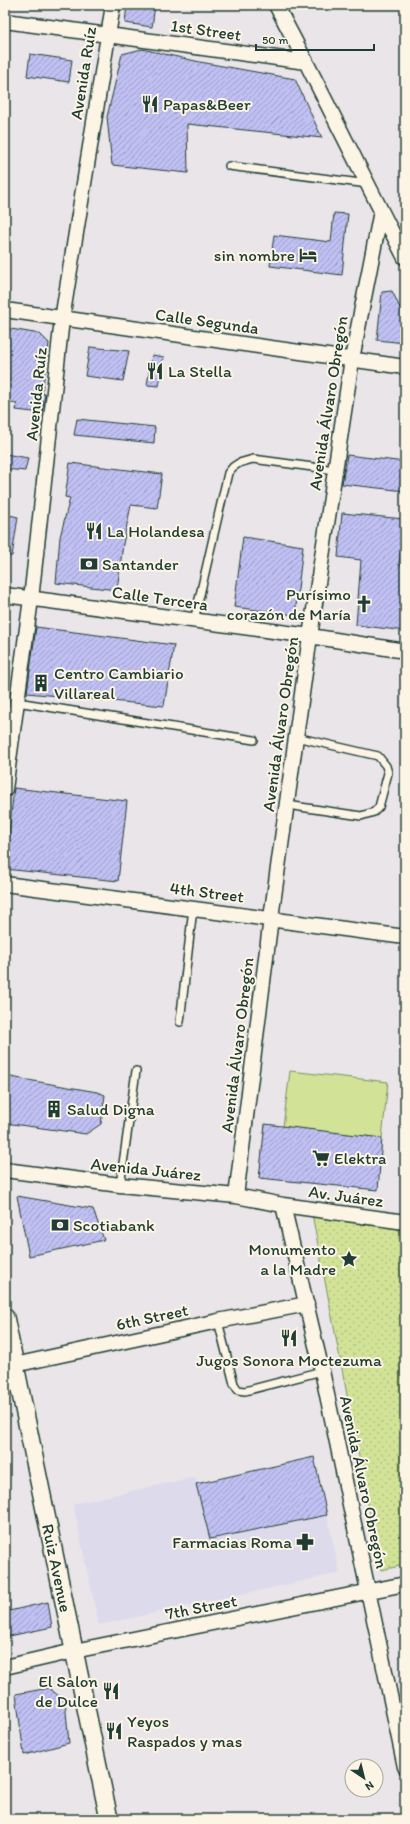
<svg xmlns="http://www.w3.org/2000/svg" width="410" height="1824" viewBox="0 0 410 1824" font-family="Itim,sans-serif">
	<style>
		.built { fill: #dddaec }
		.green { fill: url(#green-dots); stroke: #789065 }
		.pitch { fill: #d2e296; stroke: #789065 }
		.building { fill: url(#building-hatch); stroke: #1f3d34 }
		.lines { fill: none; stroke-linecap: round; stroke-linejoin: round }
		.service-casing { stroke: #1f3d34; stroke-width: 10 }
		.minor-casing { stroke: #1f3d34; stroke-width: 17 }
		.tertiary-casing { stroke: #1f3d34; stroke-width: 20 }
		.service { stroke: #fcf5e5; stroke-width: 7 }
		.minor { stroke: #fcf5e5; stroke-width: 14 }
		.tertiary { stroke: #fcf5e5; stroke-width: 17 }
		.labels { text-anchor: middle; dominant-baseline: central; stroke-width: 4; stroke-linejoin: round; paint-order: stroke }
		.street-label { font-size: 17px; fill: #1f3d34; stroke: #fcf5e5 }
		.poi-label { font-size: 17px; fill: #1f3d34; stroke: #fcf5e5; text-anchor: start }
	</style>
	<defs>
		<pattern id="green-dots" width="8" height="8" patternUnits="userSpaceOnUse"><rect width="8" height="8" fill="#d2e296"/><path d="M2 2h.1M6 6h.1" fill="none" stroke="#b4c382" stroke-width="1.8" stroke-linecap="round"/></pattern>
		<pattern id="building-hatch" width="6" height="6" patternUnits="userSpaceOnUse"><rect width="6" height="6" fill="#c0c0f3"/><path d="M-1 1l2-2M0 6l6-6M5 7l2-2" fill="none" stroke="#9b9dc6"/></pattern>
	</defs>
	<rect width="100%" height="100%" fill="#eae5e9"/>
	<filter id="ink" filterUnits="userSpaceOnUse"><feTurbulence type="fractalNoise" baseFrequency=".025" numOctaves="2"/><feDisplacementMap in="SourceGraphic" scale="8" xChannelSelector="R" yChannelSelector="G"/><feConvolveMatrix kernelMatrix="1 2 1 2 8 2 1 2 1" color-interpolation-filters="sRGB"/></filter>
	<g filter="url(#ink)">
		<path class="built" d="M195,1477L210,1539L327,1515L340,1573L99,1625L73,1504Z"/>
		<path class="green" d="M312,1214L405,1230V1565L381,1570Z"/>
		<path class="pitch" d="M290,1071L388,1082L382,1138L283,1127Z"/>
		<path class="building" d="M127,5H155L152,27L125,23Z
			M142,49L200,62L295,79L322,138L187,124L188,173L112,165L107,117L122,54Z
			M30,54L72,60L69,82L27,76Z
			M334,213L348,214L342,275L270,266L274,235L331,242Z
			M392,291L405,318V343L377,340L382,292Z
			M5,328L40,334L49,343L42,393L45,394L42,413L16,410L17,404L5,402Z
			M90,347L129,351L123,381L85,376Z
			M152,355L164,357L159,386L147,385Z
			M77,419L155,427L154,443L74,435Z
			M5,454L28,458L25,471L5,469Z
			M347,455L405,462V491L342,484Z
			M70,463L162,474L157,508L131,505L123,544L117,590L56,583L60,537L70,498L65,497Z
			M342,513L404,519L399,565L405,566V631L356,625L361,560L338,557Z
			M5,514L18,517L12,556H5Z
			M243,537L303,546L295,615L234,607Z
			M36,627L174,645L164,706L27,693Z
			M14,788L127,801L118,881L5,869Z
			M5,1076L97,1092L105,1095L101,1124L86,1134L5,1123Z
			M265,1124L382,1138L378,1190L259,1178Z
			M17,1196L93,1209L104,1240L29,1256Z
			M314,1457L327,1515L210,1539L196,1484Z
			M48,1602L52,1627L5,1637V1612Z
			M49,1688L65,1701L69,1743L24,1755L16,1694Z"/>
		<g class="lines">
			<g class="service-casing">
				<path id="service" d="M229,166L368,184
					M194,621L228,473L233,467L239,463L253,459L335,470
					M17,702L254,740
					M287,805L361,816L374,812L379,807L388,773L386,766L378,756L296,737
					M180,1022L193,908
					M120,1185L136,1071
					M218,1321L234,1384L238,1390L245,1391L322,1371"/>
			</g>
			<g class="minor-casing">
				<path id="minor" d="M276,5L306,62L405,258
					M5,21L306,62
					M5,310L405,367
					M5,595L310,636L405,651
					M5,789L31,599L62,319L113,5
					M5,884L405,937
					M5,1170L120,1185L236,1196L283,1205L405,1222
					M236,1196L271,918L310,636L352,359L381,211
					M283,1205L322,1371L405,1767
					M5,1367L218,1321L307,1304
					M5,1667L74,1651L405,1584"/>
			</g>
			<g class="tertiary-casing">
				<path id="tertiary" d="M5,1317L109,1819"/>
			</g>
			<use href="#service" class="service"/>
			<use href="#minor" class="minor"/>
			<use href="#tertiary" class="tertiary"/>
		</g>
	</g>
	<defs>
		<g id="restaurant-bare" transform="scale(1.38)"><path d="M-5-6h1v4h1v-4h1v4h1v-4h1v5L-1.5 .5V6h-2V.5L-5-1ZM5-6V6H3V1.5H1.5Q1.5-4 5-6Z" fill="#1f3d34" stroke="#fcf5e5" stroke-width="2.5" paint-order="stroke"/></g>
		<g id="hotel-bare" transform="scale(1.38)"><path d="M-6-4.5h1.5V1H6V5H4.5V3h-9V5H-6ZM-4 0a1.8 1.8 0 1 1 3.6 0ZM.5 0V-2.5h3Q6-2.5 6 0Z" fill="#1f3d34" stroke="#fcf5e5" stroke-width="2.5" paint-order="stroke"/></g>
		<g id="bank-bare" transform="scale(1.38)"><path d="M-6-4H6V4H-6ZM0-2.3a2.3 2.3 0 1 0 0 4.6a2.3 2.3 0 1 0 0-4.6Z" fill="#1f3d34" stroke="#fcf5e5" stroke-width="2.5" paint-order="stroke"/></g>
		<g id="church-bare" transform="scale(1.38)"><path d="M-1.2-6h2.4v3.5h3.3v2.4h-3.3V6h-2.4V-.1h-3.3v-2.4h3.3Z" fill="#1f3d34" stroke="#fcf5e5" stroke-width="2.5" paint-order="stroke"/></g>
		<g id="building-bare" transform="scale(1.38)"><path d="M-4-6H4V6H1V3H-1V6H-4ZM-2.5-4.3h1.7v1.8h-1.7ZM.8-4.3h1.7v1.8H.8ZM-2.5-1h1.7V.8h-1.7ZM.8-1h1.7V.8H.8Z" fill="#1f3d34" stroke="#fcf5e5" stroke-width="2.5" paint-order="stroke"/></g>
		<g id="supermarket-bare" transform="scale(1.38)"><path d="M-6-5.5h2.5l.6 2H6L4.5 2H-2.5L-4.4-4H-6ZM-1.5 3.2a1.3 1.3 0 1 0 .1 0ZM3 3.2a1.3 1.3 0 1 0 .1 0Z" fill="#1f3d34" stroke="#fcf5e5" stroke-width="2.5" paint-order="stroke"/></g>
		<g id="sight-bare" transform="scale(1.38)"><path d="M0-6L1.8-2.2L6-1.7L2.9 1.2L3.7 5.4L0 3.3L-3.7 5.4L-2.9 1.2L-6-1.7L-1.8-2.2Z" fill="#1f3d34" stroke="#fcf5e5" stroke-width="2.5" paint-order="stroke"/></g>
		<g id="pharmacy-bare" transform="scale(1.38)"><path d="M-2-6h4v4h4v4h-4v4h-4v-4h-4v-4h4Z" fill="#1f3d34" stroke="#fcf5e5" stroke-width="2.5" paint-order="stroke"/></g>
	</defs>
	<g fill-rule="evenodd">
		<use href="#restaurant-bare" x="150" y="104"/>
		<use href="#hotel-bare" x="308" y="255"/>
		<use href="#restaurant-bare" x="155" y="371"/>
		<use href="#restaurant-bare" x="94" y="531"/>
		<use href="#bank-bare" x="89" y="564"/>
		<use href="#church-bare" x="364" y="604"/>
		<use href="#building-bare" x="41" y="683"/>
		<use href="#building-bare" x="54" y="1109"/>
		<use href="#supermarket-bare" x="321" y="1158"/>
		<use href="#bank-bare" x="60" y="1225"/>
		<use href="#sight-bare" x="349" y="1259"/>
		<use href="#restaurant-bare" x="289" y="1338"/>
		<use href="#pharmacy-bare" x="305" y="1542"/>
		<use href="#restaurant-bare" x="111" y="1691"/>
		<use href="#restaurant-bare" x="114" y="1731"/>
	</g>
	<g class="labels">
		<g class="street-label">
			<text transform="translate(206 30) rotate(8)">1st Street</text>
			<text transform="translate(83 73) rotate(-81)">Avenida Ruíz</text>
			<text transform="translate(207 321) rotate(8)">Calle Segunda</text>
			<text transform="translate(36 394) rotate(-84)">Avenida Ruíz</text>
			<text transform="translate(328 403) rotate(-81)">Avenida Álvaro Obregón</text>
			<text transform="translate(160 598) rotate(8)">Calle Tercera</text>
			<text transform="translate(280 724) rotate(-82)">Avenida Álvaro Obregón</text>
			<text transform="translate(207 892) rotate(7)">4th Street</text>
			<text transform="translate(237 1045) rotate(-83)">Avenida Álvaro Obregón</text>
			<text transform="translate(146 1169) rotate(6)">Avenida Juárez</text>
			<text transform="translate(346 1196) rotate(8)">Av. Juárez</text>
			<text transform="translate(152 1317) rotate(-12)">6th Street</text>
			<text transform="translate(364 1482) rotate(78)">Avenida Álvaro Obregón</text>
			<text transform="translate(57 1568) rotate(78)">Ruiz Avenue</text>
			<text transform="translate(201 1607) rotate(-11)">7th Street</text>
		</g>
		<g class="poi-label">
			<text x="163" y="104">Papas&amp;Beer</text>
			<text x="295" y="255" text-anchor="end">sin nombre</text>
			<text x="168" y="371">La Stella</text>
			<text x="107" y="531">La Holandesa</text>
			<text x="102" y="564">Santander</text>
			<text x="351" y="594" text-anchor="end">Purísimo<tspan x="351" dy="20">corazón de María</tspan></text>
			<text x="54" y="673">Centro Cambiario<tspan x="54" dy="20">Villareal</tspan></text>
			<text x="67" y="1109">Salud Digna</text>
			<text x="334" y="1158">Elektra</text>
			<text x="73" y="1225">Scotiabank</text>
			<text x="336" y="1249" text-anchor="end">Monumento<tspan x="336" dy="20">a la Madre</tspan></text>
			<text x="289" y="1360" text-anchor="middle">Jugos Sonora Moctezuma</text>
			<text x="292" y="1542" text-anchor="end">Farmacias Roma</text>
			<text x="98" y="1681" text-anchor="end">El Salon<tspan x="98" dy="20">de Dulce</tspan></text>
			<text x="127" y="1721">Yeyos<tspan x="127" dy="20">Raspados y mas</tspan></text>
		</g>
	</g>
	<rect width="410" height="1824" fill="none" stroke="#fcf5e5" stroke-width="20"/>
	<rect x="10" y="10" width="390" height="1804" fill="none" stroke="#1f3d34" stroke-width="1.5" filter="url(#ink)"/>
	<g transform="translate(364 1778) rotate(145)"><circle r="19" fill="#fcf5e5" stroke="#a4ab9e"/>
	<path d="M0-3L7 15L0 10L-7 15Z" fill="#1f3d34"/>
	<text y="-6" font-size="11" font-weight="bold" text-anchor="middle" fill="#1f3d34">N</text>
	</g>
	<path d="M256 44v6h118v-6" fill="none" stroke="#1f3d34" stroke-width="2"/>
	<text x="262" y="44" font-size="12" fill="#1f3d34" stroke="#fcf5e5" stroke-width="3" paint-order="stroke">50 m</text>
</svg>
